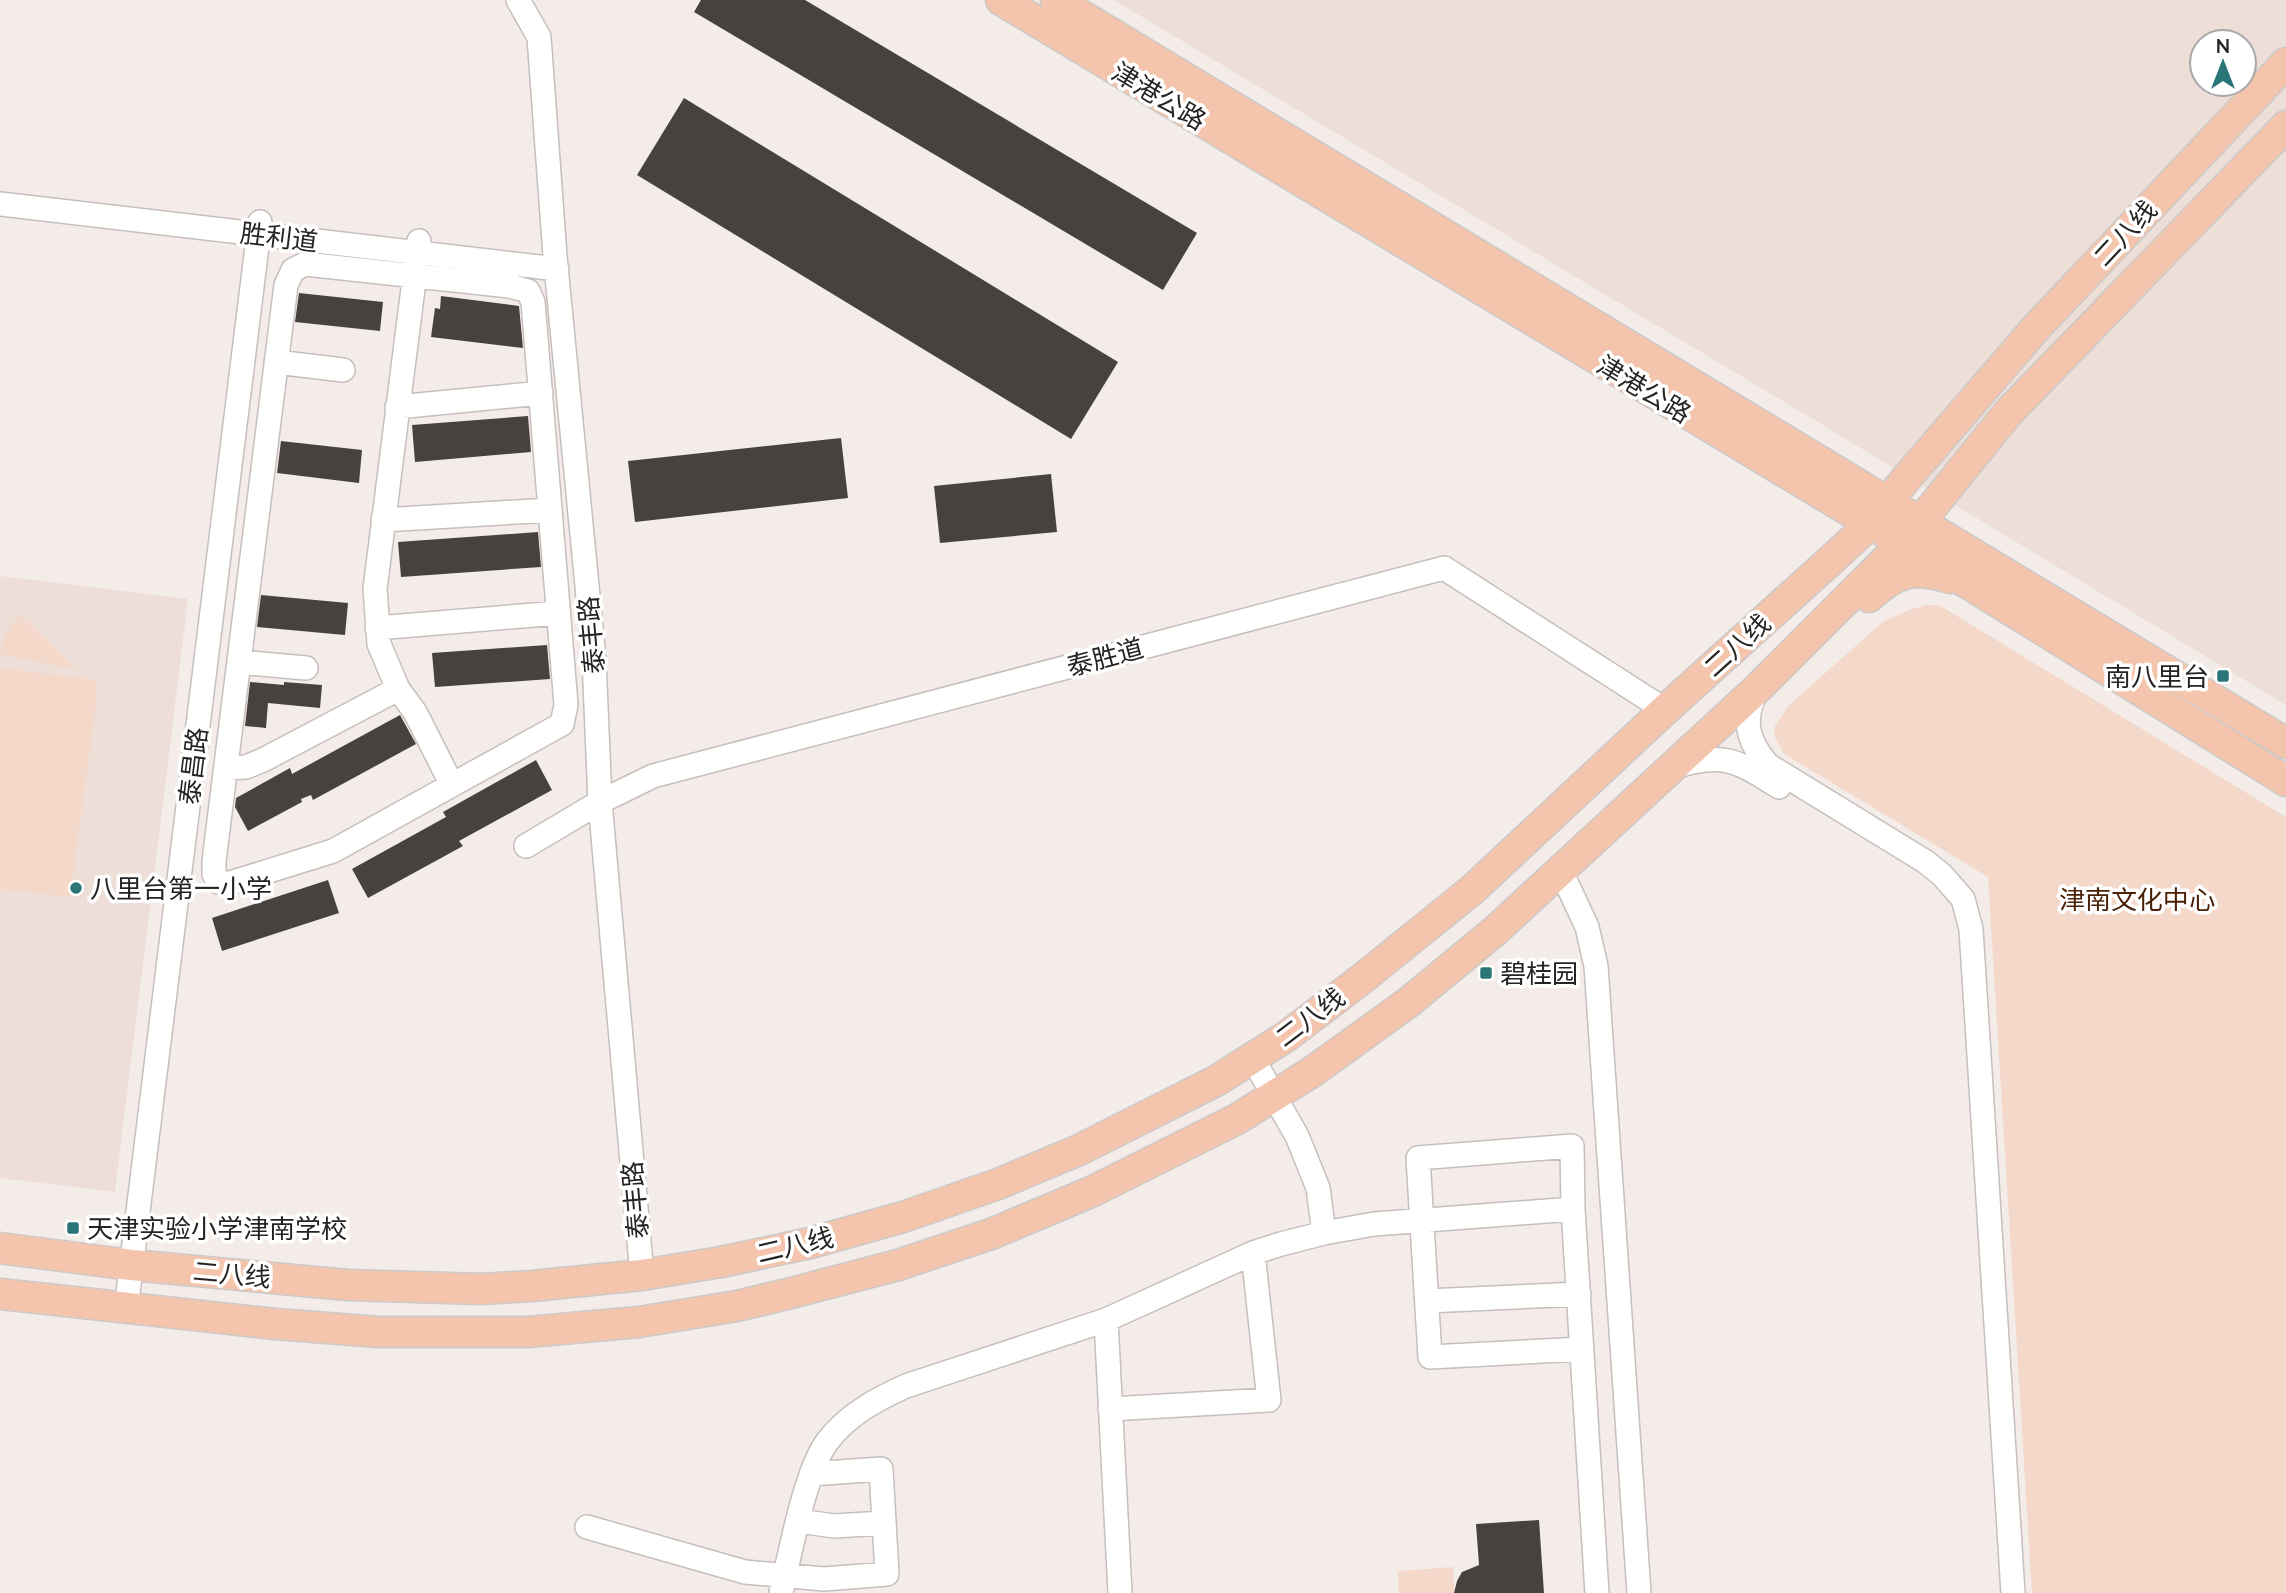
<svg xmlns="http://www.w3.org/2000/svg" width="2286" height="1593" viewBox="0 0 2286 1593" font-family="Mulish,'Noto Sans SC',sans-serif">
	<style>
		.built { fill: #eddfd7; fill-rule: evenodd }
		.green { fill: #f4d9cb }
		.building { fill: #48423f }
		.lines { fill: none; stroke-linecap: round; stroke-linejoin: round }
		.minor-casing { stroke: #c6bfbb; stroke-width: 26 }
		.major-casing { stroke: #cbcaca; stroke-width: 33 }
		.minor { stroke: #fff; stroke-width: 23 }
		.major { stroke: #f4c5ac; stroke-width: 30 }
		.poi-dot { fill: #2a7578; stroke: #fff; stroke-width: 2.5 }
		.labels { text-anchor: middle; dominant-baseline: central; stroke-width: 7; stroke-linejoin: round; paint-order: stroke }
		.street-label { font-size: 26px; fill: #262422; stroke: #fff }
		.poi-label { font-size: 26px; fill: #262422; stroke: #fff; text-anchor: start }
		.park-label { font-size: 26px; fill: #4a2208; stroke: #fff }
	</style>
	<rect width="100%" height="100%" fill="#f3ece8"/>
	<path class="built" d="M1114,0H2286V705L1811,418ZM2202,42H2244V84H2202Z
		M0,576L188,599L115,1192L0,1178Z"/>
	<path class="green" d="M1927,605H1939L2286,817V1593H2032L1988,877L1784,754L1775,738L1774,728L1789,705L1884,621L1909,610Z
		M19,614L70,663L74,664L73,669L0,654L4,637Z
		M0,668L96,680L97,697L70,897L0,889Z
		M1453,1567L1454,1593H1399L1398,1571Z"/>
	<path class="building" d="M701,0H805L1197,233L1163,290L694,12Z
		M684,98L1118,362L1071,439L637,175Z
		M299,293L383,302L380,331L295,322Z
		M441,296L519,306L523,348L431,337L435,308L440,309Z
		M528,416L531,452L415,462L412,425Z
		M841,438L848,498L635,522L628,461Z
		M281,441L362,450L359,483L277,473Z
		M1051,474L1057,532L940,543L934,486Z
		M538,532L541,567L401,577L398,542Z
		M261,595L348,603L345,635L257,627Z
		M547,645L550,679L435,687L432,653Z
		M250,682L284,685V682L322,685L320,708L268,703L266,728L245,726Z
		M400,715L416,744L313,800L311,795L301,799L302,802L248,831L235,807L236,798L290,768L292,774Z
		M536,760L552,790L459,841L463,846L368,898L352,869L446,817L443,812Z
		M328,880L339,913L222,951L212,918Z
		M1539,1520L1544,1593H1454L1457,1581L1462,1572L1479,1565L1476,1524Z"/>
	<g class="lines">
		<g class="minor-casing">
			<path id="minor" d="M518,0L539,37L555,256L594,658L600,802L642,1275
				M0,204L557,269
				M419,241L375,589L379,644L398,689L415,712L452,785
				M305,264L510,286L528,291L533,302L566,705L562,724L333,851L230,883L218,882L214,874V861L286,285L293,270Z
				M276,362L343,370
				M397,407L541,393
				M383,520L550,510
				M377,628L558,613
				M239,662L306,668
				M1758,688C1742,718 1746,740 1768,765L1926,862L1942,875L1963,899L1971,929L2013,1593
				M1674,767C1724,751 1737,761 1779,787
				M226,768L246,767L263,760L398,689
				M526,846L600,802L653,776L1444,568L1665,710
				M1561,871L1587,927L1596,966L1639,1593
				M1253,1059L1297,1136L1318,1188L1324,1233
				M1427,1301L1579,1294
				M126,1309L260,222
				M1106,1320L1120,1593
				M1582,1349L1430,1357L1418,1158L1572,1146L1573,1209L1597,1593
				M1110,1409L1269,1400L1253,1253
				M799,1521L834,1526L884,1523
				M587,1527L745,1572L824,1579L887,1574L881,1469L811,1474
				M781,1593C790,1554 805,1472 827,1442C847,1415 877,1399 906,1386L1106,1320L1253,1253L1281,1244L1324,1233L1374,1224L1573,1209"/>
		</g>
		<g class="major-casing">
			<path id="major" d="M1001,0L1903,543L2286,781
				M1056,0L2286,743
				M1869,597C1897,571 1913,567 1950,578
				M0,1248L131,1265L348,1285L482,1289L532,1286L642,1275L721,1262L810,1243L903,1217L998,1184L1079,1150L1216,1081L1287,1036L1363,978L1472,890L1665,710L1841,551L1870,524L1905,480L2034,330L2286,63
				M0,1294L276,1324L378,1332H528L639,1322L737,1306L795,1292L898,1265L991,1234L1091,1192L1237,1119L1312,1072L1409,1002L1496,930L1758,688L1903,543L2008,413L2286,126"/>
		</g>
		<use href="#minor" class="minor"/>
		<use href="#major" class="major"/>
	</g>
	<g class="poi-dot">
		<rect x="2216" y="669" width="14" height="14" rx="3.5"/>
		<circle cx="76" cy="888" r="7"/>
		<rect x="1479" y="966" width="14" height="14" rx="3.5"/>
		<rect x="66" y="1221" width="14" height="14" rx="3.5"/>
	</g>
	<g class="labels">
		<g class="street-label">
			<text transform="translate(1159 96) rotate(31)">津港公路</text>
			<text transform="translate(2125 233) rotate(-47)">二八线</text>
			<text transform="translate(279 237) rotate(7)">胜利道</text>
			<text transform="translate(1644 389) rotate(31)">津港公路</text>
			<text transform="translate(591 635) rotate(-95)">泰丰路</text>
			<text transform="translate(1737 645) rotate(-42)">二八线</text>
			<text transform="translate(1105 657) rotate(-15)">泰胜道</text>
			<text transform="translate(193 766) rotate(-83)">泰昌路</text>
			<text transform="translate(1310 1017) rotate(-37)">二八线</text>
			<text transform="translate(635 1200) rotate(-95)">泰丰路</text>
			<text transform="translate(795 1245) rotate(-13)">二八线</text>
			<text transform="translate(232 1274) rotate(5)">二八线</text>
		</g>
		<g class="poi-label">
			<text x="2209" y="676" text-anchor="end">南八里台</text>
			<text x="90" y="888">八里台第一小学</text>
			<text x="1500" y="973">碧桂园</text>
			<text x="87" y="1228">天津实验小学津南学校</text>
		</g>
		<g class="park-label">
			<text x="2137" y="899">津南文化中心</text>
		</g>
	</g>
	<g transform="translate(2223 63)"><circle r="33" fill="#ffffff" stroke="#a8a7a7" stroke-width="2"/>
	<path d="M0-5L12 26L0 18L-12 26Z" fill="#2a7578"/>
	<text y="-10" font-size="19" font-weight="bold" text-anchor="middle" fill="#262422">N</text>
	</g>
</svg>
